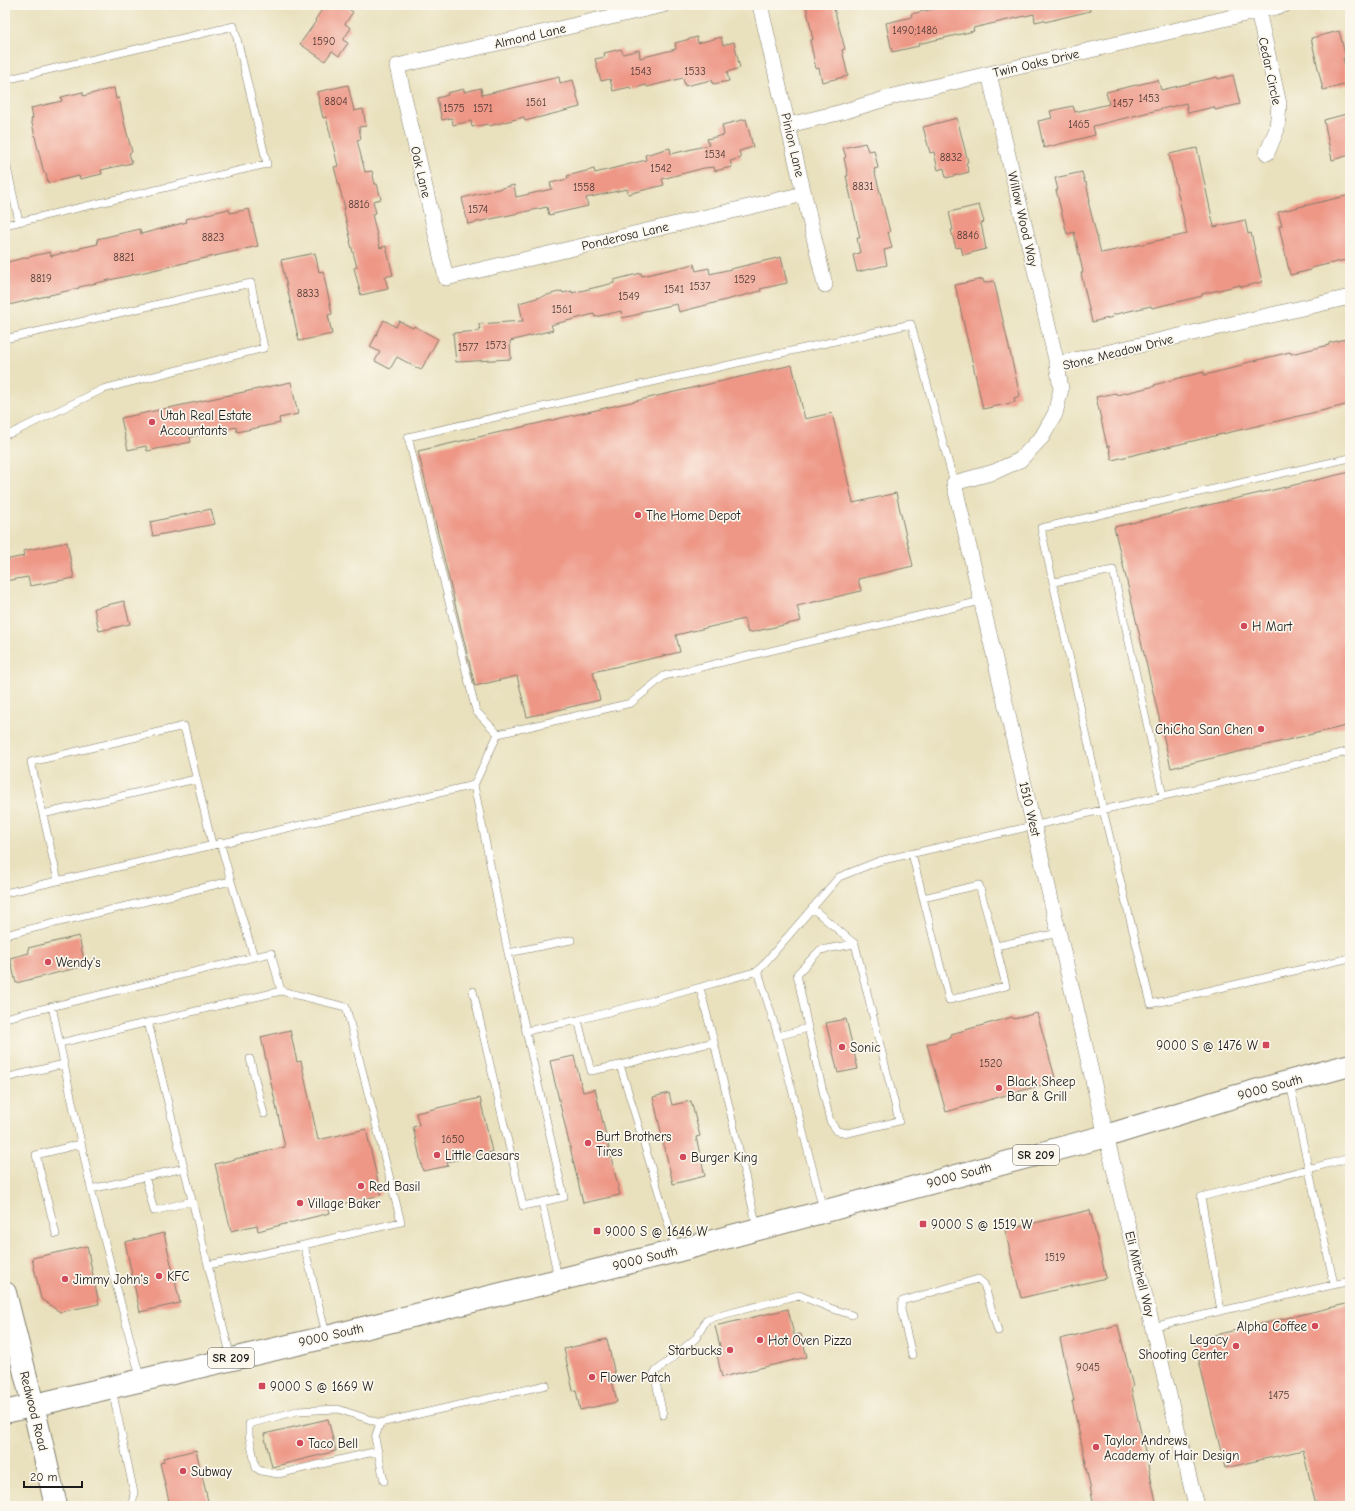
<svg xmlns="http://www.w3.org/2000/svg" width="1355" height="1511" viewBox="0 0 1355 1511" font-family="'Comic Neue',sans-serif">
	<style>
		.building { fill: #ee9786 }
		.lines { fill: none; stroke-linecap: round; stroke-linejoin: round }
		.lane-casing { stroke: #827e6d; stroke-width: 8 }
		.street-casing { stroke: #827e6d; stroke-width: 16 }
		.primary-casing { stroke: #827e6d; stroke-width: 24 }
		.lane { stroke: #fff; stroke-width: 7 }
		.street { stroke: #fff; stroke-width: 15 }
		.primary { stroke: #fff; stroke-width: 22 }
		.poi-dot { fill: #d1495b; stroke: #fbf7ec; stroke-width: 1.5 }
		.labels { text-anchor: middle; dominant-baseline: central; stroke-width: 3.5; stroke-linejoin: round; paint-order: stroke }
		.number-label { font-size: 11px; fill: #503b36 }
		.shield { fill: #fbf7ec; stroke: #5f5e5a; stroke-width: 1 }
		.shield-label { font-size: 12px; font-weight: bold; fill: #1c1c1c }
		.street-label { font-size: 13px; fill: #1c1c1c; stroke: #fbf7ec }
		.poi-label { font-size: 13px; fill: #1c1c1c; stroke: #fbf7ec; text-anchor: start }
	</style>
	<rect width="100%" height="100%" fill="#fbf7ec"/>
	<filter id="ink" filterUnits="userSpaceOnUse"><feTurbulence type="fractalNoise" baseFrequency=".025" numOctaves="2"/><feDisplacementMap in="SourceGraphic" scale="8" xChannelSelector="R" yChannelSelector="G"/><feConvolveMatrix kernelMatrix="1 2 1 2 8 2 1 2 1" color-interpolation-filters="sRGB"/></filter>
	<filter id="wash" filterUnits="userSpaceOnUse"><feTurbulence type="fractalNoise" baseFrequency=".012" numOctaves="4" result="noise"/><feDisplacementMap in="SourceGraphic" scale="16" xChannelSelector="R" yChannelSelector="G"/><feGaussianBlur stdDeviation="0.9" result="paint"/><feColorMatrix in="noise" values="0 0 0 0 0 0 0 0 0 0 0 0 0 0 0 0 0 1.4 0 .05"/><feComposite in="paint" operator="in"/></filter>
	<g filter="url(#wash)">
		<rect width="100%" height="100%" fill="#e9e1be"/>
		<g id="blocks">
			<path class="building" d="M325,5H343L353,12L345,24L351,28L343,40L348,43L339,56L332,51L325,61L300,44L316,21L315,20Z
				M806,5H833L845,49L842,50L848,76L822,82L819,68L816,69L810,40H813Z
				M951,5H1089L1090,11L1045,22L1044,20L1035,22L1034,14L973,28L974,31L918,44L919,46L892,52L886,23L912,17L911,14Z
				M1339,31L1346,58H1343L1349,84L1323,90L1311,38Z
				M697,37L698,43L721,37L723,45L734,42L740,68L727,72L729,81L713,84L712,80L685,86L683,78L647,87L646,85L631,89L630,87L613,91L610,79L601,81L595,59L605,57L604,53L621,49L623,54L639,50L640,58L676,49L675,43Z
				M1233,75L1240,104L1215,110L1214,107L1188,113L1186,103L1093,126L1095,135L1044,148L1038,121L1052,118L1050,111L1073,106L1075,112L1109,104L1106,92L1158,80L1161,90L1217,77L1218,79Z
				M559,77L560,83L573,80L580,107L525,121L524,117L489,126L488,124L472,127L471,121L453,125L452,118L442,120L437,98L448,95L447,93L464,89V92L481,88L482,95Z
				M348,85L354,111L363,109L366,126L359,127L361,139L357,140L365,172L372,171L375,184H377L381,199L373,201L376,213L372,214L380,248L386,246L393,275L385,277L388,289L361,295L354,268L357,267L350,241H351L343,208H345L334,167L338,166L326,117L323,118L317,92Z
				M114,88L116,99L119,98L125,126L132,152L129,153L132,163L101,170L102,174L80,179L79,176L48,183L46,173H44L37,145L31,119L33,118L31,108L62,101L61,97L83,92V96Z
				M1350,113V155L1332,160L1324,120Z
				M957,118L968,162L966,163L969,172L946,178L944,168L938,170L934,152L930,153L923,127Z
				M746,119L753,147L739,151L741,158L730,161L732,167L715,171L714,167L704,168L662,179L664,185L628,194L627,189L586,198L588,206L549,215L547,207L468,224L462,198L514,185L516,197L552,189L550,183L568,179L567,176L594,169L595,173L646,160L645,155L670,148L671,154L709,145L707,139L724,135L722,125Z
				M865,143L868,151L874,150L878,168L874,169L890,232H888L892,248L884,250L887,265L857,272L853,255L860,253L857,238H860L846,176H848L844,158L846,157L843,148Z
				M1197,148L1214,227L1245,220L1248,234L1251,233L1262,282L1241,287L1240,285L1202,294V296L1152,308L1151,306L1112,315L1113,317L1092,322L1081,273L1083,272L1074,232L1067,234L1056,190H1058L1055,178L1082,172L1085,183L1086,182L1090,201H1088L1101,253L1116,250L1187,234L1169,154Z
				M1350,195V259L1311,268V270L1290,275L1279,226H1282L1278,212Z
				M979,205L984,222L981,223L986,249L963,255L961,247L956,248L951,230H953L949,212Z
				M229,209L230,213L249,209L258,246L79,287V288L5,306V267L8,266L7,262L50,252L51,256L80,249V248L98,244L97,239L140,229L141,234L187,222L186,219Z
				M315,253L319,272L323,271L332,314L328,315L332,334L299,341L281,260Z
				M781,257L787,283L760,289L761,291L679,312L677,304L640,312V314L622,318L621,311L595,317L594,314L551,325L553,330L510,341L511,359L456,362L453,333L480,331L479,324L523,321L519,303L562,291L563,293L572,291V293L614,283V280L641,273L642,276L694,264L696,271L709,268L710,274Z
				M983,279L984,283L994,281L1020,396L1014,398L1015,402L983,409L955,285Z
				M384,320L396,327L399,321L413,328L414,326L438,339L421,370L397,357L390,369L375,361L380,352L370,347Z
				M1350,338V404L1112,460L1109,446H1107L1096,397L1116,393L1117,395L1155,386L1154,385L1183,377L1204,372V375L1242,366V364L1290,352L1291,354L1329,345V343Z
				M792,365L805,419L832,413L853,503L896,493L913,566L858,579L861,591L797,606L801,621L748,633L744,619L676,635L680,652L593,672L600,700L527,717L517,676L475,686L418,451Z
				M291,382L298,414L279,418L280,423L237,432L236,427L190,437L191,442L147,451L146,446L128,450L121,418Z
				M1350,472V725L1171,768L1114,527Z
				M211,509L215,524L153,536L150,522Z
				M67,542L74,578L30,586L28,577L5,581V560L24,556L23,551Z
				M124,601L130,624L99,631L94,608Z
				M79,936L85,966L16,983L10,958L29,953L28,948Z
				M1037,1013L1056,1081L946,1112L927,1044L951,1038V1034L1012,1017L1014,1019Z
				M846,1019L858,1069L838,1073L826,1023Z
				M290,1030L297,1062L301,1061L318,1140L366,1129L381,1195L328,1207L330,1213L281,1225L258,1231L257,1225L231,1231L215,1164L285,1147L261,1037Z
				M574,1056L583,1092L595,1089L620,1195L583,1203L550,1061Z
				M669,1093L672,1105L691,1101L700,1136L696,1137L705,1176L673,1184L653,1097Z
				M480,1098L492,1152L447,1162L448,1166L423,1171L413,1127L419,1125L416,1113Z
				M1090,1210L1106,1278L1021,1298L1005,1230Z
				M164,1233L180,1303L140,1312L125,1242Z
				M87,1246L99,1304L60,1312L41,1299L32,1258Z
				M1350,1303V1506H1316L1303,1450L1225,1468L1194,1340Z
				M788,1309L794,1335L801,1334L807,1357L722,1377L716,1351L721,1350L715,1326Z
				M1118,1325L1133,1387L1131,1388L1157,1506H1094L1085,1463H1086L1072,1401H1074L1060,1339Z
				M607,1339L615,1375L612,1380L617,1402L580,1410L576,1390L573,1391L564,1349Z
				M328,1419L336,1451L272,1467L264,1434Z
				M196,1450L208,1501L189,1506H170L160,1463L164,1462L163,1458Z"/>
		</g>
	</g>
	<g filter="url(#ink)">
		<use href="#blocks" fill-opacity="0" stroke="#827e6d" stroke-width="1"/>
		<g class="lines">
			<g class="lane-casing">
				<path id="lane" d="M5,80L234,26L267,164L5,225
					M5,158L19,222
					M5,339L251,283L264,348L103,389L12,433L5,435
					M1350,458L1041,528L1103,810L1151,1004L1350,958
					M1054,582L1113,570L1163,796
					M498,734L476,711L408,437L911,324L954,483
					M474,785L498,734L631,703L664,676L981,601
					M43,814L196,779
					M220,842L231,881
					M912,854L949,1000L1006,986L996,946L1059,933
					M58,881L31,762L184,726L212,844
					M5,893L474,785L508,953L571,940
					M923,898L979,885L996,946
					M5,935L231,881L254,957
					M508,953L526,1031
					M758,971L778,1036L823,1209
					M700,988L714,1042
					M473,991L523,1206L542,1202
					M52,1006L64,1064
					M5,1018L271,953L281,991L346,1007L401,1222L304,1245L208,1265
					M578,1020L591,1071L620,1065
					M148,1022L231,1358
					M808,1028L797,974L820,950L855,944
					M778,1036L808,1028L830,1121L837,1131L848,1133L899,1121L855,944L812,908
					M60,1043L281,991
					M250,1059L264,1114
					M5,1078L64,1064L91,1189L140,1377
					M1290,1084L1334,1284
					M145,1176L154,1211L192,1201
					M91,1189L184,1168
					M56,1234L36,1155L81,1144
					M304,1245L326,1334
					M676,1249L620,1065L714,1042L757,1227
					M558,1278L542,1202L564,1197L526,1031L578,1020L640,1004L758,971L839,877L879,861L1233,780L1350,751
					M1221,1311L1201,1197L1350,1158
					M1152,1327L1350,1281
					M912,1355L901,1309L902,1301L978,1279L984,1284L998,1331
					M112,1389L134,1493L133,1500L130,1506
					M663,1415L654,1373L696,1338L707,1319L799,1295L830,1308L852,1315
					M378,1451L278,1474L261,1471L256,1468L249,1435V1424L297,1411L338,1409L380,1423
					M384,1481L375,1438L380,1423L546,1385"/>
			</g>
			<g class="street-casing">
				<path id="street" d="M663,5L397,66L446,278L804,194
					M760,5L825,285
					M1258,11L1279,104L1277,129L1267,153
					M989,74L1057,364L1061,389L1055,414L1042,437L1020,460L994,472L954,483L1106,1136L1196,1506
					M789,125L842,112L898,95L1284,5
					M1057,364L1350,297"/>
			</g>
			<g class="primary-casing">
				<path id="primary" d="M5,1293L33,1405L56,1506
					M5,1412L327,1337L676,1251L1106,1136L1233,1097L1350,1065"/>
			</g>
			<use href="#lane" class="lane"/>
			<use href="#street" class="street"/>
			<use href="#primary" class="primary"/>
		</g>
	</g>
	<g class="poi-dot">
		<circle cx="152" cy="422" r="4"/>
		<circle cx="638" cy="515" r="4"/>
		<circle cx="1244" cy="626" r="4"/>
		<circle cx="1261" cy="729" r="4"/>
		<circle cx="48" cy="962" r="4"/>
		<rect x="1262" y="1041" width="8" height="8" rx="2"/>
		<circle cx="842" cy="1047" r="4"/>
		<circle cx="999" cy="1088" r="4"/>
		<circle cx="588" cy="1143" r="4"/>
		<circle cx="437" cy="1155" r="4"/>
		<circle cx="683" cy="1157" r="4"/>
		<circle cx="361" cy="1186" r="4"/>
		<circle cx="300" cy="1203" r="4"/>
		<rect x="919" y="1220" width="8" height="8" rx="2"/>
		<rect x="593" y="1227" width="8" height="8" rx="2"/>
		<circle cx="159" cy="1276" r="4"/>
		<circle cx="65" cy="1279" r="4"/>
		<circle cx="1315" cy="1326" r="4"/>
		<circle cx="760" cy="1340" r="4"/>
		<circle cx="1236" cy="1346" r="4"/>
		<circle cx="730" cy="1350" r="4"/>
		<circle cx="592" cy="1377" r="4"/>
		<rect x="258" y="1382" width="8" height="8" rx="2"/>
		<circle cx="300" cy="1443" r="4"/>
		<circle cx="1096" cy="1447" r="4"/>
		<circle cx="183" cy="1471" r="4"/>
	</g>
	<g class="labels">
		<g class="number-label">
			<text x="915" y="30">1490;1486</text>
			<text x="324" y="41">1590</text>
			<text x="641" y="71">1543</text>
			<text x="695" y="71">1533</text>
			<text x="1149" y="98">1453</text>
			<text x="336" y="101">8804</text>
			<text x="536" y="102">1561</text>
			<text x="1123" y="103">1457</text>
			<text x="454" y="108">1575</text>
			<text x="483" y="108">1571</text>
			<text x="1079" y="124">1465</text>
			<text x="715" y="154">1534</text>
			<text x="951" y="157">8832</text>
			<text x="661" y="168">1542</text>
			<text x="863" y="186">8831</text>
			<text x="584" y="187">1558</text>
			<text x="359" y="204">8816</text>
			<text x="478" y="209">1574</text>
			<text x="968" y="235">8846</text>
			<text x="213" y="237">8823</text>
			<text x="124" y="257">8821</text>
			<text x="41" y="278">8819</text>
			<text x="745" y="279">1529</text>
			<text x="700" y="286">1537</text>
			<text x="674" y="289">1541</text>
			<text x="308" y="293">8833</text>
			<text x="629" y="296">1549</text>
			<text x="562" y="309">1561</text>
			<text x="496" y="345">1573</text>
			<text x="468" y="347">1577</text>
			<text x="991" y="1063">1520</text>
			<text x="453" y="1139">1650</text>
			<text x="1055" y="1257">1519</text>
			<text x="1088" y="1367">9045</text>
			<text x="1279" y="1395">1475</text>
		</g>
		<g class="shield">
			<rect x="1013" y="1145" width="46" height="20" rx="3"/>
			<rect x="208" y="1348" width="46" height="20" rx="3"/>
		</g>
		<g class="shield-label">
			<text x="1036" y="1155">SR 209</text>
			<text x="231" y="1358">SR 209</text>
		</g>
		<g class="street-label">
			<text transform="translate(530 36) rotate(-13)">Almond Lane</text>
			<text transform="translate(1036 63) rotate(-13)">Twin Oaks Drive</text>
			<text transform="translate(1270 71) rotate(78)">Cedar Circle</text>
			<text transform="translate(793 145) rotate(77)">Pinion Lane</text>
			<text transform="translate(421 172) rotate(77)">Oak Lane</text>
			<text transform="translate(1023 219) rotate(77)">Willow Wood Way</text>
			<text transform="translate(625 236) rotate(-13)">Ponderosa Lane</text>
			<text transform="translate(1118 352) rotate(-14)">Stone Meadow Drive</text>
			<text transform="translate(1030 809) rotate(77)">1510 West</text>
			<text transform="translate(1270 1087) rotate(-15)">9000 South</text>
			<text transform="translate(959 1175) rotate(-15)">9000 South</text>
			<text transform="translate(645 1258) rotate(-14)">9000 South</text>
			<text transform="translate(1140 1274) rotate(76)">Eli Mitchell Way</text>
			<text transform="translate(331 1335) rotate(-13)">9000 South</text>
			<text transform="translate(34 1411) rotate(76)">Redwood Road</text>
		</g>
		<g class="poi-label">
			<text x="160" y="415">Utah Real Estate<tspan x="160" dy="15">Accountants</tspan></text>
			<text x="646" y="515">The Home Depot</text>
			<text x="1252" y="626">H Mart</text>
			<text x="1253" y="729" text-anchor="end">ChiCha San Chen</text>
			<text x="56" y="962">Wendy's</text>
			<text x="1258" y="1045" text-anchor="end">9000 S @ 1476 W</text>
			<text x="850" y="1047">Sonic</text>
			<text x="1007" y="1081">Black Sheep<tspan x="1007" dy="15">Bar &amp; Grill</tspan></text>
			<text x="596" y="1136">Burt Brothers<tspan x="596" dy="15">Tires</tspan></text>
			<text x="445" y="1155">Little Caesars</text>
			<text x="691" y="1157">Burger King</text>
			<text x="369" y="1186">Red Basil</text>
			<text x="308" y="1203">Village Baker</text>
			<text x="931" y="1224">9000 S @ 1519 W</text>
			<text x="605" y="1231">9000 S @ 1646 W</text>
			<text x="167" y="1276">KFC</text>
			<text x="73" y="1279">Jimmy John's</text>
			<text x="1307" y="1326" text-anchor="end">Alpha Coffee</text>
			<text x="1228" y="1339" text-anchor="end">Legacy<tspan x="1228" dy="15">Shooting Center</tspan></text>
			<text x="768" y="1340">Hot Oven Pizza</text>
			<text x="722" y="1350" text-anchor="end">Starbucks</text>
			<text x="600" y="1377">Flower Patch</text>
			<text x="270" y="1386">9000 S @ 1669 W</text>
			<text x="1104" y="1440">Taylor Andrews<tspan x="1104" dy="15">Academy of Hair Design</tspan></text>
			<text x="308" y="1443">Taco Bell</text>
			<text x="191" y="1471">Subway</text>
		</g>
	</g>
	<rect width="1355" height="1511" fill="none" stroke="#fbf7ec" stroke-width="20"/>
	<path d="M24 1481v6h58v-6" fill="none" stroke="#1c1c1c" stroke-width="2"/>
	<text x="30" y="1481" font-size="12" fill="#1c1c1c" stroke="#fbf7ec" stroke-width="3" paint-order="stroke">20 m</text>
</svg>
